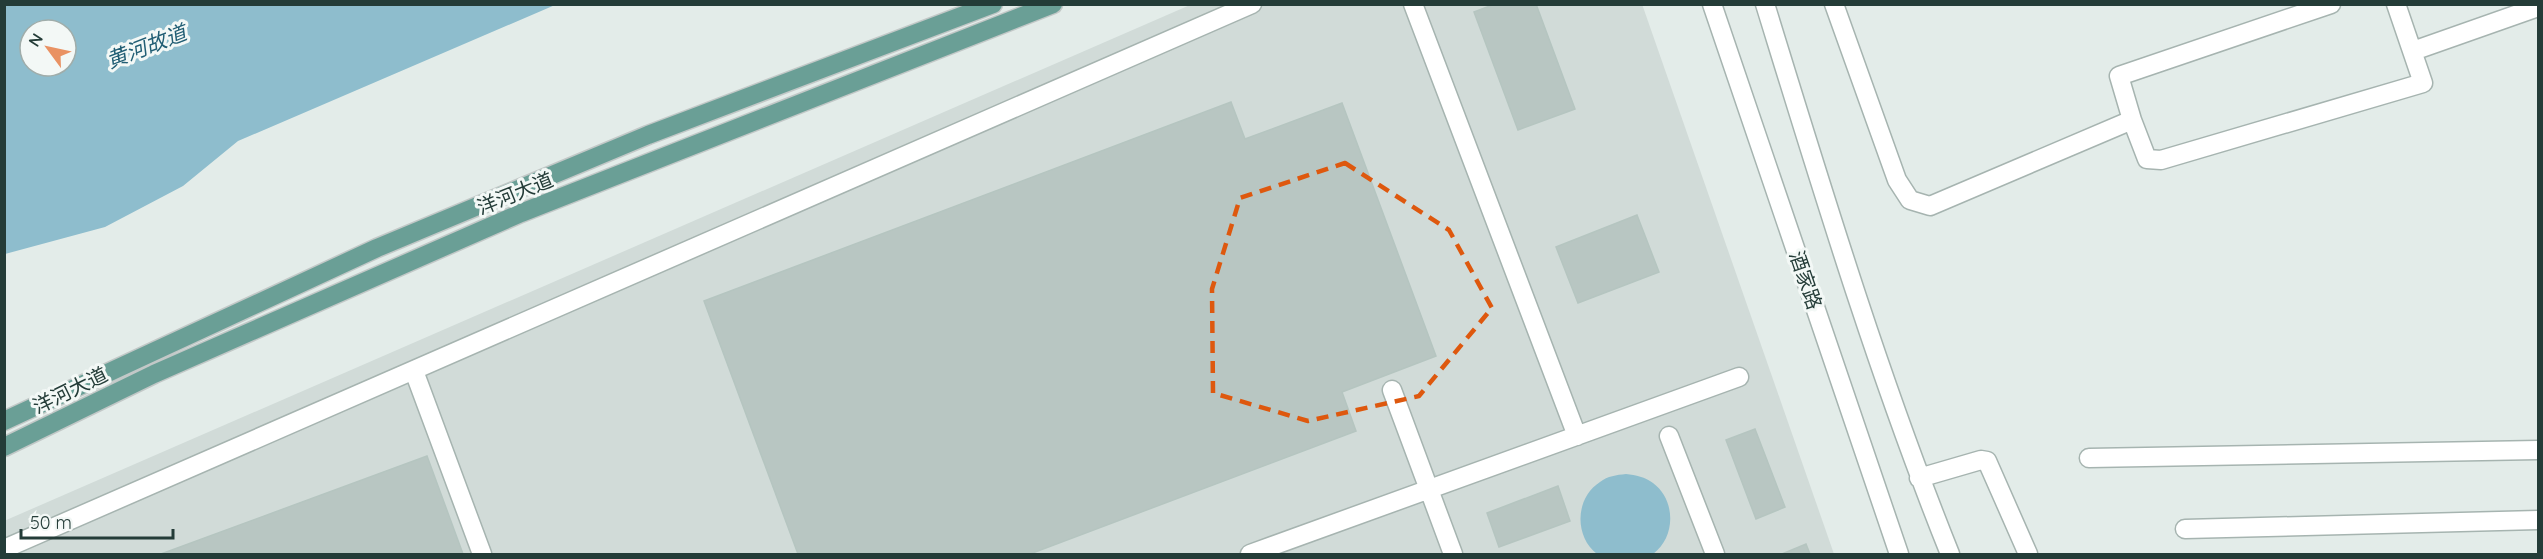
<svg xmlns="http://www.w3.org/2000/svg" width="2543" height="559" viewBox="0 0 2543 559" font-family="Quicksand,'Noto Sans SC',sans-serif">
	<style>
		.built { fill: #d1dbd8 }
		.water { fill: #8ebdcd; fill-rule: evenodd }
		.building { fill: #b8c6c2; stroke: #b5c5c0; stroke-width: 1.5 }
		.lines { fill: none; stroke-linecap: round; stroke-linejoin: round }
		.minor-casing { stroke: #a6b4b0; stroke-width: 21 }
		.major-casing { stroke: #c2c8c7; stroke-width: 21 }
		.minor { stroke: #fff; stroke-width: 18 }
		.major { stroke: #6a9f96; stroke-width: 18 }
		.marked { fill: none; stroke: #de580e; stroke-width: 4.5; stroke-dasharray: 12 8; stroke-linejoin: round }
		.labels { text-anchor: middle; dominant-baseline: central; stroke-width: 6; stroke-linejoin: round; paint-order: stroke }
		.street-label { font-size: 20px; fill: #243c38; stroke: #f3f8f6 }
		.water-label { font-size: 21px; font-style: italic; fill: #215e74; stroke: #f3f8f6 }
	</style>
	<rect width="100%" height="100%" fill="#e3ece9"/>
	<path class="built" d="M1642,4L1834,554H5L4,521L1190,5Z"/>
	<path class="water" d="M5,4H555V5L238,141L183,186L105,227L5,254ZM30,30H66V66H30Z
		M1626,474C1636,475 1645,477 1653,483C1676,500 1676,537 1653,554H1597C1574,536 1575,498 1600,482C1608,476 1616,475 1626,474Z"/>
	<path class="building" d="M1495,4H1536L1575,109L1518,130L1474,12Z
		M1231,102L1245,139L1342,103L1436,356L1342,392L1356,431L1030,554H798L704,301Z
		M1637,215L1659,272L1578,303L1556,247Z
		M1755,429L1785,507L1756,519L1726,440Z
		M427,456L463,554H161Z
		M1558,486L1570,521L1499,547L1487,513Z
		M1806,544L1810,554H1782Z"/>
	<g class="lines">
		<g class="minor-casing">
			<path id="minor" d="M1413,4L1577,436
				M1712,4L1899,554
				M1765,4C1822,189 1878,375 1950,554
				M1834,4L1897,180L1910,200L1930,206L2132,120
				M2331,4L2119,76L2132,120L2147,159L2161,160L2423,83L2396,4
				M2413,51L2538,7
				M414,371L482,554
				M1392,390L1453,554
				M1669,436L1715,554
				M2089,458L2538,450
				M1919,478L1981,460L1987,461L2028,554
				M2185,529L2538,520
				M4,549L1252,4
				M1250,554L1739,377"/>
		</g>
		<g class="major-casing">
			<path id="major" d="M4,421L377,248L648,135L993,4
				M4,447L154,374L521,213L1053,4"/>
		</g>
		<use href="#minor" class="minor"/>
		<use href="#major" class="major"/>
	</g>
	<path class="marked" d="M1345,163L1449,230L1492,308L1419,396L1308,421L1213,393L1212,289L1240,198Z"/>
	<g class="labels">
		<g class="street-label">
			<text transform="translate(515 193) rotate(-22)">洋河大道</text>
			<text transform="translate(1806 280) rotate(71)">酒家路</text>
			<text transform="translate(70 390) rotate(-26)">洋河大道</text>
		</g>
		<g class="water-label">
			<text transform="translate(146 46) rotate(-21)">黄河故道</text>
		</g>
	</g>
	<rect width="2543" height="559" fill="none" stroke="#243c38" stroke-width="12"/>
	<g transform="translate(48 48) rotate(303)"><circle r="28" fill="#f3f8f6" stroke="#a0adaa" stroke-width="1.5"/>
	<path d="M0-4.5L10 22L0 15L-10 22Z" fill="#e99263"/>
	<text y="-9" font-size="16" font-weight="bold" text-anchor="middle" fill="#243c38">N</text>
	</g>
	<path d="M21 529v9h152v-9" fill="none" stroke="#243c38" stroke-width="3"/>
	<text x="30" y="529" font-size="18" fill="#243c38" stroke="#f3f8f6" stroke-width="4.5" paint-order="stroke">50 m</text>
</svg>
